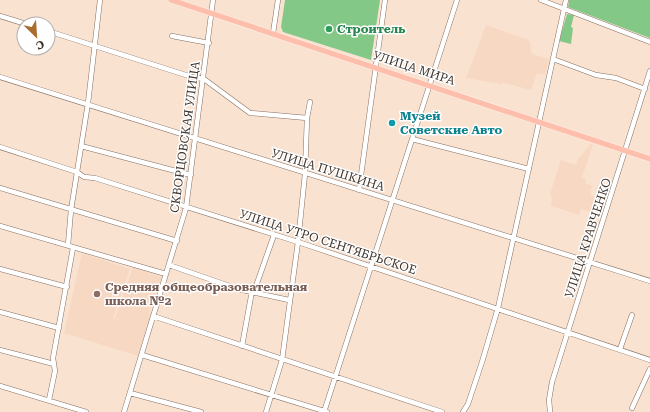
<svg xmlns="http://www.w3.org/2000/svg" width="650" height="412" viewBox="0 0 650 412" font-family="'Roboto Serif',serif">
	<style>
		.built { fill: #f7d8c2 }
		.green { fill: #84c888 }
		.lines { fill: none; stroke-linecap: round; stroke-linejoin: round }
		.minor-casing { stroke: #857061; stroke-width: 5.5 }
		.major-casing { stroke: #fff; stroke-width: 6 }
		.minor { stroke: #fff; stroke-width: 4.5 }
		.major { stroke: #febeac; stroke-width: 5.5 }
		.leisure-dot { fill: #2e9e5b; stroke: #fff; stroke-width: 1.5 }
		.culture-dot { fill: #0f9aa8; stroke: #fff; stroke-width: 1.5 }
		.education-dot { fill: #8d6e63; stroke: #fff; stroke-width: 1.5 }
		.labels { text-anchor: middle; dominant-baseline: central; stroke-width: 3; stroke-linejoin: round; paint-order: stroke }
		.leisure-label { font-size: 12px; font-weight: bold; fill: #27864d; stroke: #fff; text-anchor: start }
		.street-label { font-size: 12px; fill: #3f352e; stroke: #fff }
		.culture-label { font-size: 12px; font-weight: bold; fill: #0d838f; stroke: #fff; text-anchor: start }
		.education-label { font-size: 12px; font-weight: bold; fill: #785e54; stroke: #fff; text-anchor: start }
	</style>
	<rect width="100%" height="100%" fill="#fae2d1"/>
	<path class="built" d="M486,25L526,39L530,42L531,52L534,55L549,59L545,75L537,73L531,90L502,82V84L466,78Z
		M590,144L593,145L582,177L586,179L585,183L592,186L590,195L605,200L601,214L581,209L579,215L551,206L552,198L550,194L561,160L576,165L579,157L582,155Z
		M82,253L130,269L113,318L126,323L115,318L133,267L162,277L149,313L151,314L138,356L64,333Z"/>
	<path class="green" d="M285,0H380L371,60L283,32L281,27Z
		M569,0H650V38L568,7Z
		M567,14L574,15L571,27L573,28L571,44L559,41Z"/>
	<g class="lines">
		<g class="minor-casing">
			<path id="minor" d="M541,0L650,42
				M0,16L26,24
				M48,31L192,77L204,79L250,113L307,118
				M273,33L278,0
				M172,36L209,43
				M553,59L596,75L616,78L645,89
				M0,77L650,281
				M412,139L529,169
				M81,146L191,175
				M0,147L77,172L84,177L95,178L298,242L650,360
				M0,188L177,241
				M359,190L385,0
				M0,226L166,274
				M68,245L71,210L88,103L100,0
				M169,265L238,289L289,300
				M0,269L67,287
				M0,312L59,328
				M153,316L442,412
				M242,346L252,291L256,286L274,235
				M620,349L632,315
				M0,350L54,364
				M142,355L327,412
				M0,386L86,412
				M130,393L201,412
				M49,400L55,371L53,358L73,248
				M632,408L650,369
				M550,411L549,400L552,382L650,71
				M124,412L186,208L213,0
				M266,412L282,360L298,242L305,174L307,118L310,102
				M324,412L457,0
				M463,412L468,404L482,362L498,308L566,0"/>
		</g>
		<g class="major-casing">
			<path id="major" d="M171,0L650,159"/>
		</g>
		<use href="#minor" class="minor"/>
		<use href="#major" class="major"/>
	</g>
	<circle class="leisure-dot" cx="329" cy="29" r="4"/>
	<circle class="culture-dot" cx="392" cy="123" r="4"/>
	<circle class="education-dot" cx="97" cy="294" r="4"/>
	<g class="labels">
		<g class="leisure-label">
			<text x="337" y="29">Строитель</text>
		</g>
		<g class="street-label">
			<text transform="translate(414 68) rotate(18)">УЛИЦА МИРА</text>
			<text transform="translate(185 137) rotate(-82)">СКВОРЦОВСКАЯ УЛИЦА</text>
			<text transform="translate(328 170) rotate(17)">УЛИЦА ПУШКИНА</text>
			<text transform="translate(588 238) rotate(-72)">УЛИЦА КРАВЧЕНКО</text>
			<text transform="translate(328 242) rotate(18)">УЛИЦА УТРО СЕНТЯБРЬСКОЕ</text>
		</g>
		<g class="culture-label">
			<text x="400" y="116">Музей<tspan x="400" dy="14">Советские Авто</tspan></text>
		</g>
		<g class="education-label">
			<text x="105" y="287">Средняя общеобразовательная<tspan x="105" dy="14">школа №2</tspan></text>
		</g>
	</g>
	<g transform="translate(36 36) rotate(155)"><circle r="19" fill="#ffffff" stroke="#b2aeab"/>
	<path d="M0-3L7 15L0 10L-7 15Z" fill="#a96d2f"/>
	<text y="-6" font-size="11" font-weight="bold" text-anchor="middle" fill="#3f352e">С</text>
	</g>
</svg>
